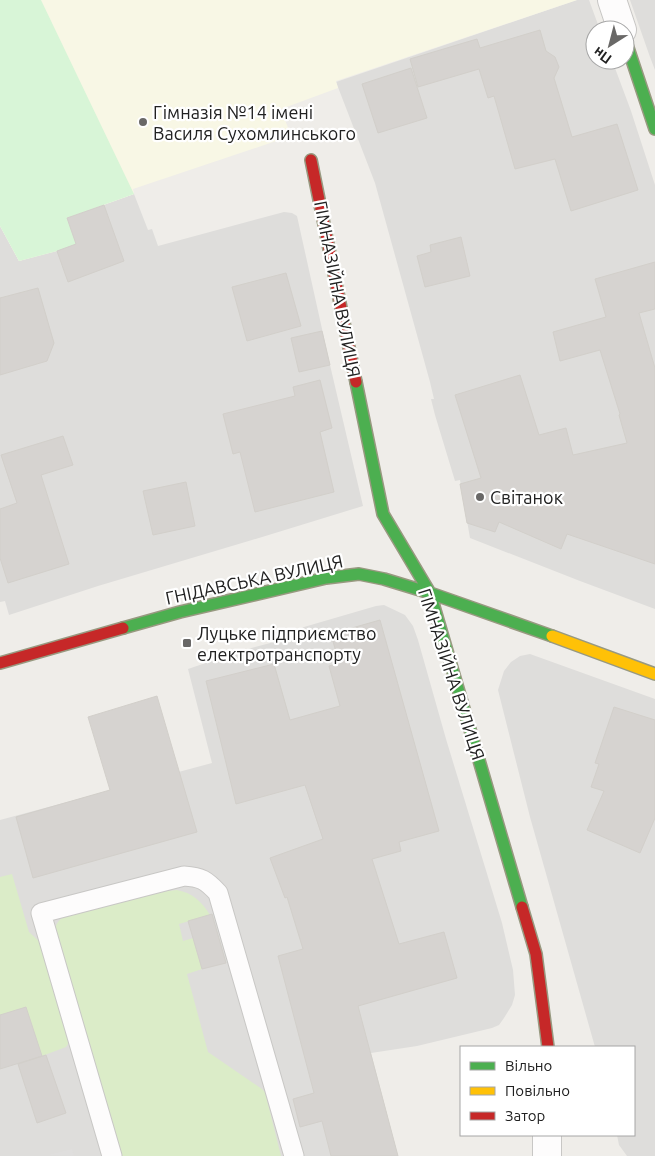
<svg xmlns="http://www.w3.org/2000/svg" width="655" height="1156" viewBox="0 0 655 1156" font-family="Ubuntu,sans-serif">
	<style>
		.residential { fill: #dedddb }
		.education { fill: #f8f7e5 }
		.grass { fill: #dbecc8 }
		.park { fill: #d8f5d7 }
		.parking { fill: #dfdedd }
		.building { fill: #d6d3d0; stroke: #d2cfca }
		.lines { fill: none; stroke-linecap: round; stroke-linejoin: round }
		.lane-casing { stroke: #c8c7c5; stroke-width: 21 }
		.street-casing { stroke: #c8c7c5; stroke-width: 30 }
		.fast-casing { stroke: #989980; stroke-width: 14 }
		.slow-casing { stroke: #989980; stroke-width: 14 }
		.jam-casing { stroke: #989980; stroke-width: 14 }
		.lane { stroke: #fdfcfc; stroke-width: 19 }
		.street { stroke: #fdfcfc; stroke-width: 28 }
		.fast { stroke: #4caf50; stroke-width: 11 }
		.slow { stroke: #ffc107; stroke-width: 11 }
		.jam { stroke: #c62828; stroke-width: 11 }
		.poi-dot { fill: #696867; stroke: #fff; stroke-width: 2 }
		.labels { text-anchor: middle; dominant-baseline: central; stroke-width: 4.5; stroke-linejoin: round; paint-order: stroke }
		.poi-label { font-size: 18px; fill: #212121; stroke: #fff; text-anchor: start }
		.street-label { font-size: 18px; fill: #212121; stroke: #fff }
	</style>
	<rect width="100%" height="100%" fill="#efede9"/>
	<path class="residential" d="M577,0H589L600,30H595V60H612L631,111L655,185V609L580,581L470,538L460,480L455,481L435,415L431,399H434L430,382L375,183L336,82Z
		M630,0H655V70L650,57Z
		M134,194L148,230L152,229L158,246L284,212L292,213L297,216L330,365L363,506L252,540L98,586L9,615L5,601L0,602V226L19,261L76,244L67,218Z
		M384,605L405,615L413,626L418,640L446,739L502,923L513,970L515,995L512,1005L504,1018L499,1025L492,1028L417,1046L371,1053L398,1156H0V820L212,763L188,669L244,650L282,640L304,627L376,606Z
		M530,654L655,699V1156H627L619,1145L617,1135H634V1047H595L530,817L498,690L504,671L511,662L520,656Z"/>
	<path class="education" d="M0,0H577L336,81L338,88L281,109L291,136L133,189L134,194L67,218L57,251L19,261L0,226Z"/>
	<path class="grass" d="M12,874L29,932L41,943L68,1040V1044L66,1047L42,1056L26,1008L0,1015V877Z
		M177,890C193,893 202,902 210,915L179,924L183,941L193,938L202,969L187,974L208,1052L262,1089L265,1092L281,1156H120L55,930C56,921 63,916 71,913L168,891Z"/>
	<path class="park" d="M0,0H41L134,194L67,218L76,244L57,251L19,261L0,226Z"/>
	<path class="parking" d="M72,1149L74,1156L48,1155Z"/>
	<path class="building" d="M540,30L546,51L555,57L559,67L554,78L572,137L617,124L638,190L571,211L555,159L515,169L494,96L488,98L479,69L418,87L410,59L477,39L480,48Z
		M411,68L427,118L378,133L362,84Z
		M104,205L124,261L68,282L57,251L76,244L67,218Z
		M461,237L470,276L425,287L417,256L431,252L430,245Z
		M655,262V309L639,313L655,368V564L567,534L561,549L499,522L495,532L467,523L460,484L481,478L455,395L520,375L539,435L566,428L573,455L627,443L619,415L620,414L600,350L560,361L553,332L606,317L595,279Z
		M286,273L301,326L247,341L232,287Z
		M38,288L54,343L47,361L0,375V298Z
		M322,331L330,365L299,372L291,338Z
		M320,380L332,428L320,432L334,492L255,512L240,452L233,454L223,414L295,396L293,387Z
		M63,436L73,465L41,475L69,564L8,583L0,558V509L17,503L1,455Z
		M186,482L195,526L153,535L143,491Z
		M380,620L439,831L399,842L401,851L372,859L399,944L444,932L457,978L358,1006L398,1156H331L322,1121L300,1127L293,1099L314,1093L278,956L303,949L287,897L285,898L270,858L323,839L305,785L236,804L206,681L274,664L290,720L340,706L329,666L339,663L331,634Z
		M157,696L197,832L33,878L16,817L110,790L88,717Z
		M614,707L655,720V818L640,853L587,830L604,791L591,787L599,764L595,763Z
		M212,914L226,963L202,969L188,921Z
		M26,1007L42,1056L0,1069V1015Z
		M46,1055L66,1113L37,1123L18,1064Z"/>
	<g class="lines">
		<g class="lane-casing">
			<path id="lane" d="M112,1156L41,913L184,876C201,877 206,880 218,893L294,1156"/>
		</g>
		<g class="street-casing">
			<path id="street" d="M612,0L622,30
				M547,1156V1135"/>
		</g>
		<g class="fast-casing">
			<path id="fast" d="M625,39L655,129
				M356,382L383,514L430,593L522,907
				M123,628L180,612L326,578L359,574L384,579L430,593L552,636"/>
		</g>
		<g class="slow-casing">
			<path id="slow" d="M552,636L655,674"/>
		</g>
		<g class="jam-casing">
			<path id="jam" d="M311,160L356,382
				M0,663L123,628
				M522,907L536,954L548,1047"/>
		</g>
		<use href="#lane" class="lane"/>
		<use href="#street" class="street"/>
		<use href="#fast" class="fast"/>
		<use href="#slow" class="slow"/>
		<use href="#jam" class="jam"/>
	</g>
	<g class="poi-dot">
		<circle cx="143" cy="122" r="5"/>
		<circle cx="480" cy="497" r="5"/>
		<rect x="182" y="638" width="10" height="10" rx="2.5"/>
	</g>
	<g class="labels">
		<g class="poi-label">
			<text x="153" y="112">Гімназія №14 імені<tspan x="153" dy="21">Василя Сухомлинського</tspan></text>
			<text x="490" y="497">Світанок</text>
			<text x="197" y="633">Луцьке підприємство<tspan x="197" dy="21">електротранспорту</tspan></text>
		</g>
		<g class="street-label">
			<text transform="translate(338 289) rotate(79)">ГІМНАЗІЙНА ВУЛИЦЯ</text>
			<text transform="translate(254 579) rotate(-12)">ГНІДАВСЬКА ВУЛИЦЯ</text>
			<text transform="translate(452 674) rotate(72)">ГІМНАЗІЙНА ВУЛИЦЯ</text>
		</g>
	</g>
	<rect x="460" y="1046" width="175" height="90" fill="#ffffff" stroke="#a6a6a6"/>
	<rect x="470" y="1062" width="25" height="8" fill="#4caf50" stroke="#a6a6a6"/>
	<text x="505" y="1071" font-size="15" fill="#212121">Вільно</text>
	<rect x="470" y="1087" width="25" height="8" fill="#ffc107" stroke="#a6a6a6"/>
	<text x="505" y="1096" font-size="15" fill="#212121">Повільно</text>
	<rect x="470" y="1112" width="25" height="8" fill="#c62828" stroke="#a6a6a6"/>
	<text x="505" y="1121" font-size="15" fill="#212121">Затор</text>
	<g transform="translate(610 45) rotate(216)"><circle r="24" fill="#ffffff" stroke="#a6a6a6"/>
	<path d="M0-4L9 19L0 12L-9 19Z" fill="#696867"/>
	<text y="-8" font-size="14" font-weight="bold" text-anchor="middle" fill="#212121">Пн</text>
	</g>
</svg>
